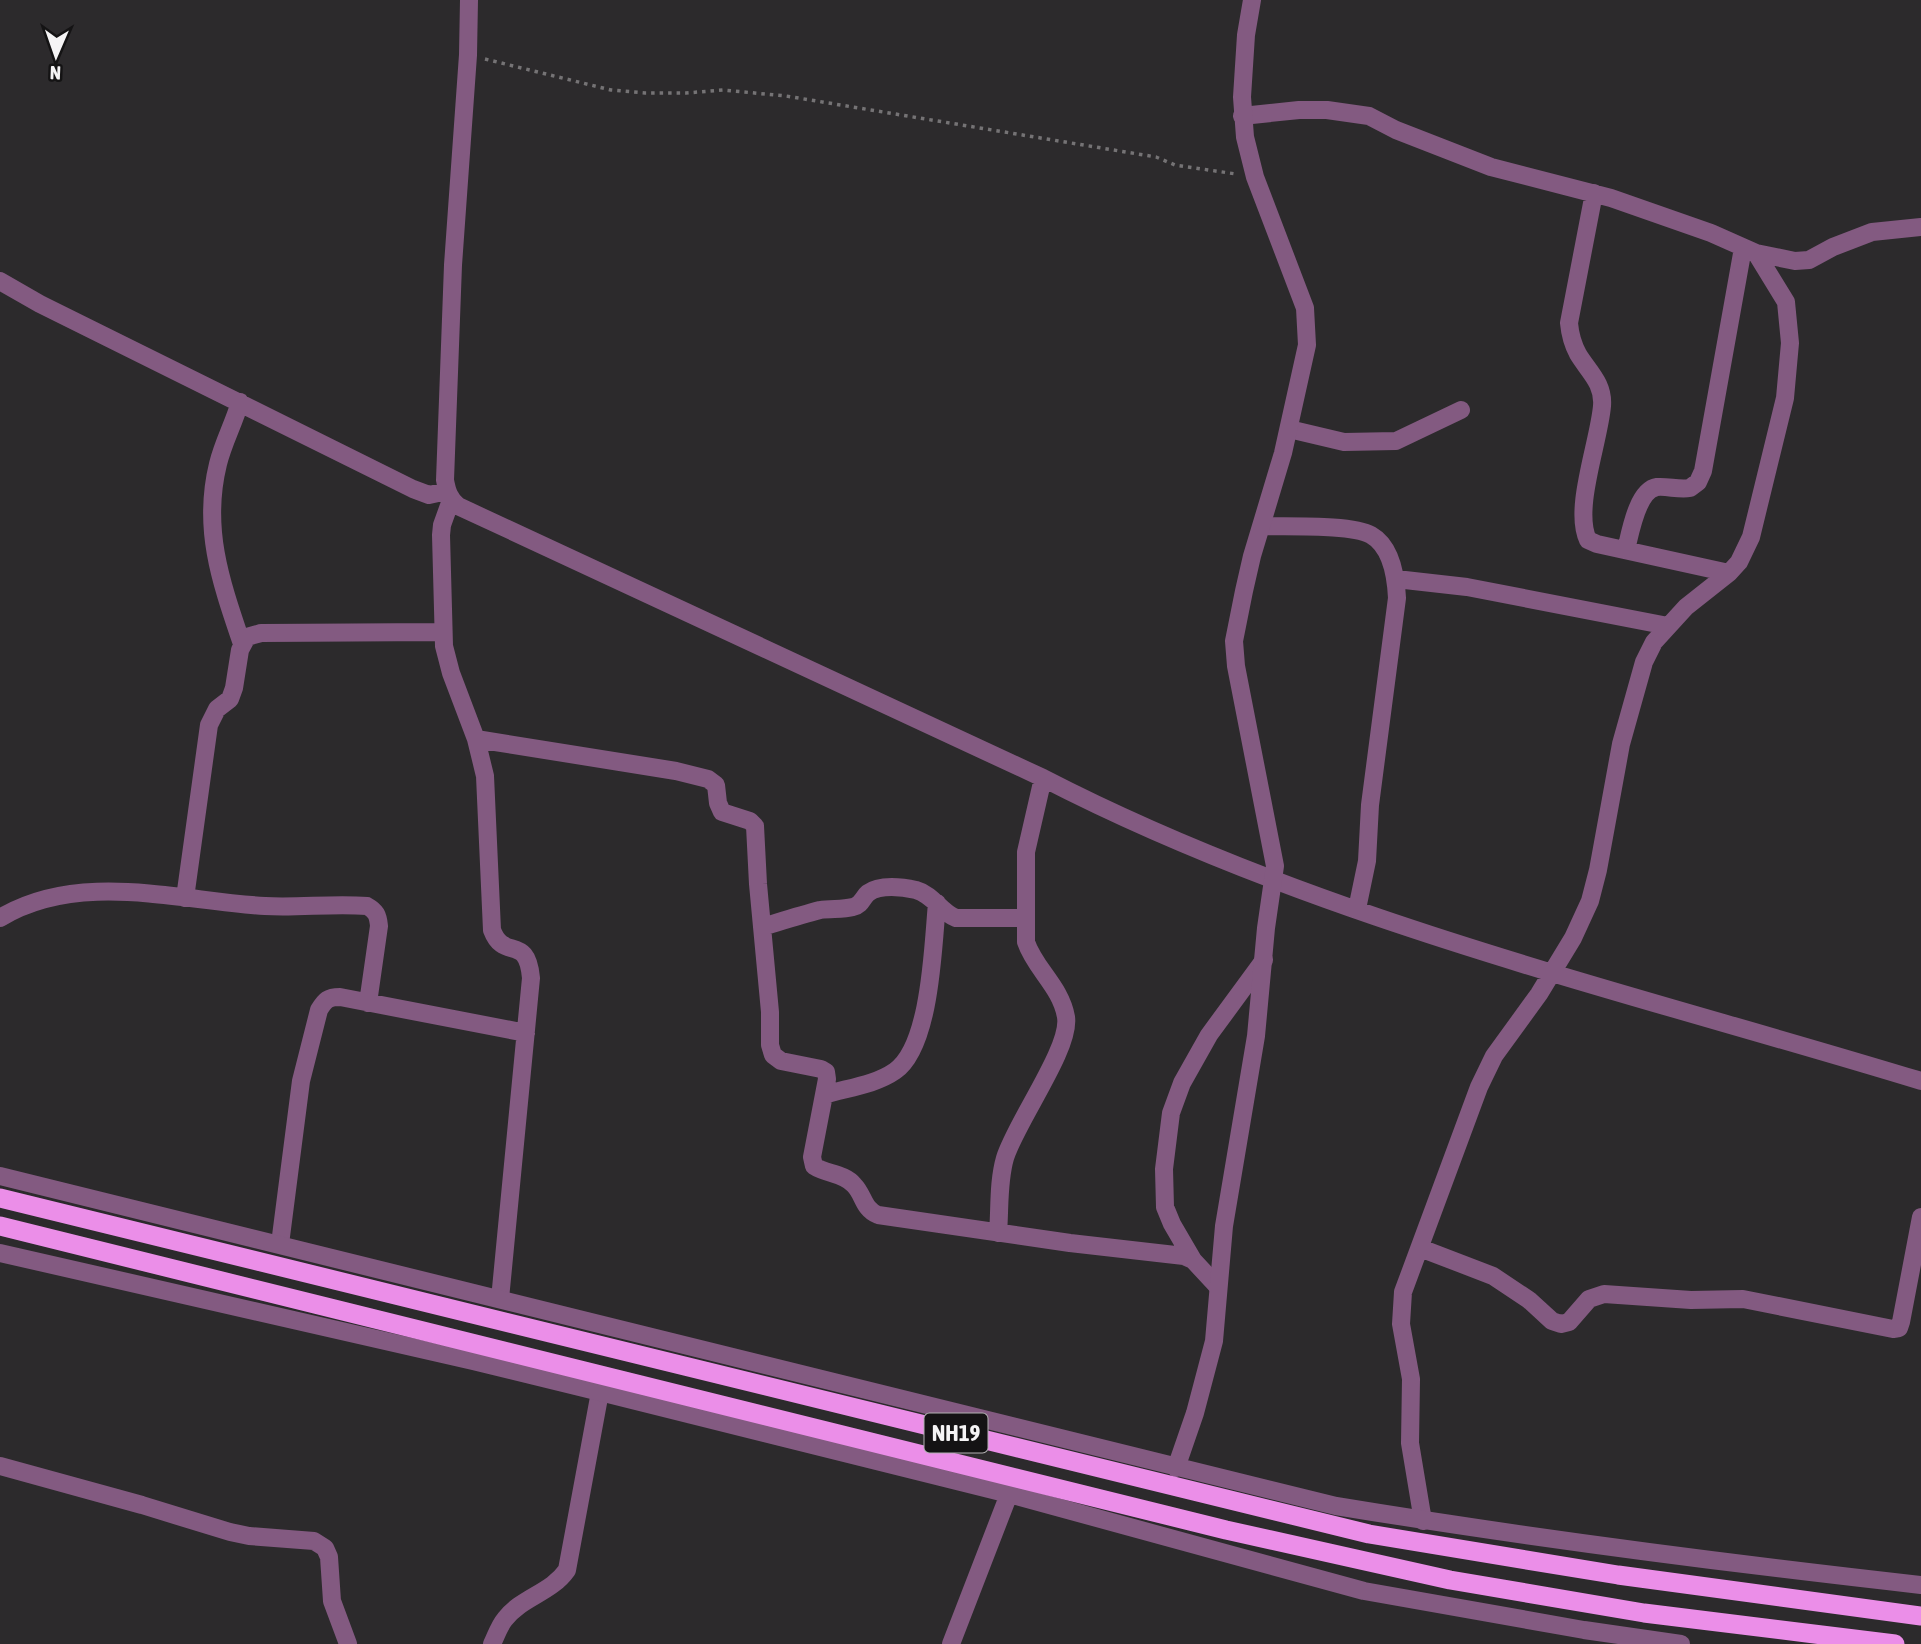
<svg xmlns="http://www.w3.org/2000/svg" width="1921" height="1644" viewBox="0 0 1921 1644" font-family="'Asap Condensed',sans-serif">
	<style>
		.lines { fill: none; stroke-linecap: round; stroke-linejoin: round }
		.path { stroke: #757375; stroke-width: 3.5; stroke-dasharray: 3.5 5; stroke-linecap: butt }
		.minor { stroke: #835a81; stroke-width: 18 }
		.tertiary { stroke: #835a81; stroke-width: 18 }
		.trunk { stroke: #eb8ee8; stroke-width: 19 }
		.labels { text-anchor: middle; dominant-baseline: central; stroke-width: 7; stroke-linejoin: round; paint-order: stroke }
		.shield { fill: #141314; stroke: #b2b0b2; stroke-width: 2 }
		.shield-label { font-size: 23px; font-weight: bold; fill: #f5f4f5 }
	</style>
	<rect width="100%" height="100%" fill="#2c2a2c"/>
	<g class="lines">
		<path class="path" d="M485,59L611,90L645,93H686L723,90L786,96L1156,157L1175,165L1236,174"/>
		<path class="minor" d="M469,0L468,55L453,265L445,480C447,491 449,498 458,506L1043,778C1318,920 1626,991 1921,1081
			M1242,116L1299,110H1327L1369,116L1396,130L1491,167L1611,198L1711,233L1756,253L1795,261L1809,260L1833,247L1872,232L1921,227
			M1594,193L1569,323C1570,334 1572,343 1578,354C1588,371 1604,383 1602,406C1599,442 1573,509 1588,540L1597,544L1729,573
			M0,281L40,304L413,489L429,495L447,491
			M240,402C234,423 223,443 218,464C202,529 221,582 242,644
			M1289,429L1344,442L1396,441L1461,410
			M451,500L442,525L441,535L444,646L451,673L476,739L485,776L492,930C504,962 527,933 531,978L500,1299
			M1262,526C1286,527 1352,524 1371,535C1392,547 1396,577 1397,598L1370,805L1367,861L1357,909
			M1626,550C1630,534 1637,490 1657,487C1668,486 1679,490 1690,488L1698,482L1703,471L1743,248
			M1396,579L1467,587L1668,626
			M476,739L676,771L708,779L716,785L718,803L722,812L750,821L755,826L758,884L770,1012V1045L773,1055L781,1061L821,1069L826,1072L827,1079L812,1157L814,1166C826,1174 844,1173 854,1185C864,1195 863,1209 878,1215L1070,1243L1184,1256L1193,1260L1218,1287
			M185,898L209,725L217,709L230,699L234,688L240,650L247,637L261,633L443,632
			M0,918C79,870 179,901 265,906C299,908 334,903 367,906C376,911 378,915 379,926L368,1003
			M762,927C782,921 801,915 820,910C831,908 842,910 853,907C862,905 862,898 868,893C880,884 903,887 916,890C934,895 940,912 956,918H1025
			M824,1095C847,1088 875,1085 895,1071C931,1046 933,944 937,903
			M998,1233C1000,1209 998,1182 1005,1158C1016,1122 1071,1048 1066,1017C1061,987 1035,969 1026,942V852L1043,778
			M280,1244L301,1081L319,1010C325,1000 328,997 340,997L526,1033
			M1420,1248L1493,1276L1529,1300L1552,1321L1561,1324L1569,1322L1589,1299L1604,1294L1691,1300L1743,1299L1893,1329L1899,1328L1901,1322L1921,1217
			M1193,1260L1172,1224L1165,1207L1164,1169L1171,1113L1182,1083L1209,1035L1264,960
			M0,1466L142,1505L230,1532L249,1536L314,1541L325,1548L329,1557L332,1601L348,1644
			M1423,1521L1410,1443L1411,1379L1401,1324L1403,1292L1479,1087L1494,1056L1539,994L1573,938L1590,901L1598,870L1621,744L1644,662L1654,642L1686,607L1729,573L1739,562L1751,537L1785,398L1790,343L1786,302L1756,253
			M492,1644C496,1636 499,1626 505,1619C522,1597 551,1593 567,1570L600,1392"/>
		<path class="tertiary" d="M0,1176L1336,1506C1530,1538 1725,1563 1921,1585
			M0,1253L473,1361L600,1392L1009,1494L1364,1591L1584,1630L1681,1644
			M1176,1468L1195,1413L1214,1341L1224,1226L1256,1036L1266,928L1275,866L1236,666L1234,641L1244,591L1252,556L1283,453L1307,345L1305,308L1255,177L1245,137L1242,97L1246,35L1252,0
			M951,1644L1009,1494"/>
		<path class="trunk" d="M0,1198L1369,1534L1618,1575L1921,1616
			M0,1226L1226,1530L1450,1580L1644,1613L1895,1644"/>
	</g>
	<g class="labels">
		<rect class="shield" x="924.5" y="1413.5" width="63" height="39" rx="5"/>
		<g class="shield-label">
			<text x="956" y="1433">NH19</text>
		</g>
	</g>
	<g transform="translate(56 56) rotate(182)" stroke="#141314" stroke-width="5" paint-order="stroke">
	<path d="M0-5L12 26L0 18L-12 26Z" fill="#f5f4f5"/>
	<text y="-10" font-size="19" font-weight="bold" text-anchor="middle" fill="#f5f4f5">N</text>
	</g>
</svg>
